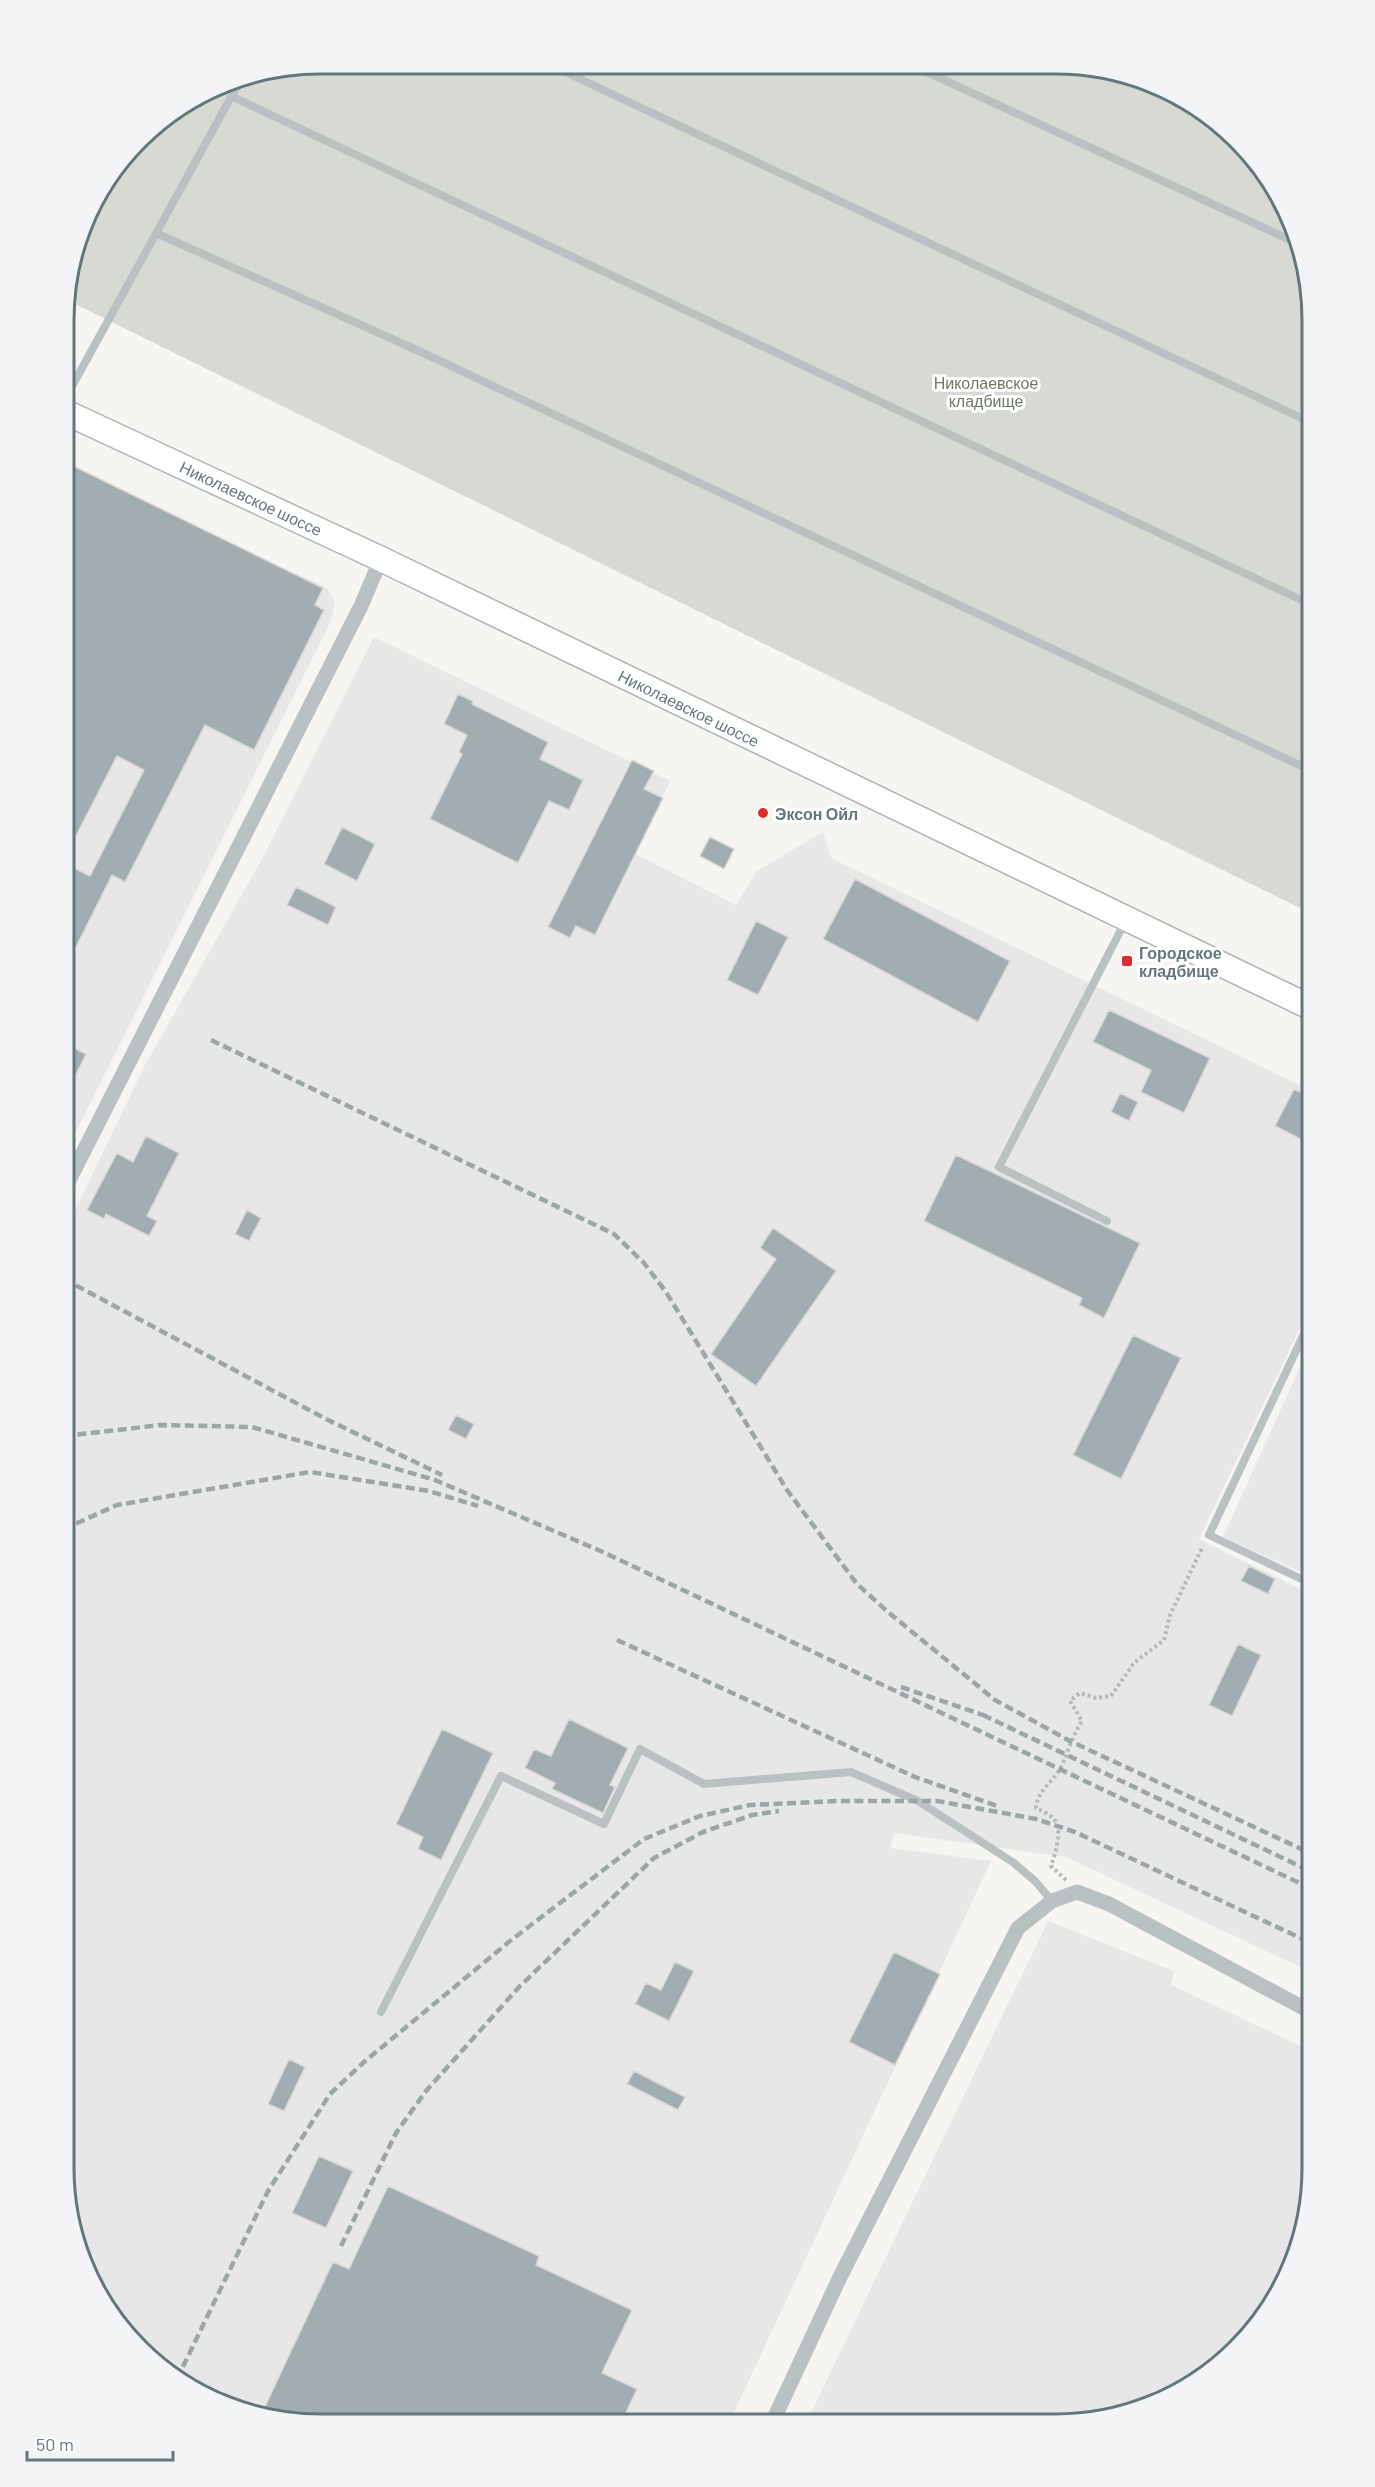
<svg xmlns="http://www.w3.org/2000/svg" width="1375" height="2487" viewBox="0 0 1375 2487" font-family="Barlow,sans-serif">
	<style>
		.built { fill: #e6e7e6 }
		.green { fill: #d7dad2 }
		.building { fill: #a1adb0; stroke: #d7d7d5; stroke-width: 1.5 }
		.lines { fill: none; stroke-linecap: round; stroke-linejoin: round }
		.primary-casing { stroke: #aeb5b7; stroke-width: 27 }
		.path { stroke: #b5babb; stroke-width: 4; stroke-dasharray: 3 3; stroke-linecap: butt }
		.lane { stroke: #bac1c2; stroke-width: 8 }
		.street { stroke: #bac1c2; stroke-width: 15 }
		.primary { stroke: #fff; stroke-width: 24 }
		.rail { stroke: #9ca6a9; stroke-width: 4.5; stroke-dasharray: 9 4.5; stroke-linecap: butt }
		.poi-dot { fill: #dc2c2d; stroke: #fff; stroke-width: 2 }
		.labels { text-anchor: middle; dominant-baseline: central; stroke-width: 6; stroke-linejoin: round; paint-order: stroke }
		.park-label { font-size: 16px; fill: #6e7a64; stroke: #fff }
		.street-label { font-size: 16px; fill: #62777c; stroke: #fff }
		.poi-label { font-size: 16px; font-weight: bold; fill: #62777c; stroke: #fff; text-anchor: start }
		.rim { fill: none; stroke: #62777c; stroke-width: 3 }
	</style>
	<rect width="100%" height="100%" fill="#f6f5f2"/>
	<path class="built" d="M65,467L327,588L335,602L331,621L64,1156Z
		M374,637L670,781L635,854L736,905L757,871L823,832L831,858L1312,1091V1303L1199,1539L1312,1595L1311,1972L1066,1857L894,1833L890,1848L991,1861L729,2423L285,2422L221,2404L163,2371L106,2310L77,2251L63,2168L64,1267L75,1250L68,1225L145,1065L261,861Z
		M1312,1341V1577L1223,1537Z
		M1048,1921L1174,1971L1171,1985L1311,2051V2185L1293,2266L1259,2324L1212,2371L1139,2410L1056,2424L806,2423Z"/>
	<path class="green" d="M319,63L1106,68L1169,89L1224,126L1269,177L1298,236L1312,319V914L65,299V286L90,206L150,127L221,82Z"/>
	<path class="building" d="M65,462L323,588L315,605L324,610L254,750L205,725L125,882L112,875L64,971V863L90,876L144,770L117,756L64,859Z
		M458,694L473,701L472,704L548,742L540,759L583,780L569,810L549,801L518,863L430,819L462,754L459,752L467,735L444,724Z
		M632,760L654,771L644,789L663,798L595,935L576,926L570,938L548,927Z
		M342,827L375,844L357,881L324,864Z
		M710,837L734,849L724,869L700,856Z
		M855,879L1010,961L978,1022L823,939Z
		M296,887L336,907L328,925L287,905Z
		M756,921L788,937L758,995L727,980Z
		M1109,1010L1210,1058L1184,1113L1141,1092L1151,1070L1093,1042Z
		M64,1043L86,1054L64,1099Z
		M1294,1089L1312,1098V1145L1275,1126Z
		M1120,1093L1138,1102L1129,1121L1111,1112Z
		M146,1136L179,1153L147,1216L157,1221L149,1236L106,1214L104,1219L87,1210L117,1153L133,1162Z
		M956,1155L1140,1243L1104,1318L1079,1305L1082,1298L924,1221Z
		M247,1210L261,1218L249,1241L235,1234Z
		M773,1228L836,1271L756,1386L711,1354L776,1259L760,1248Z
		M1133,1335L1181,1358L1121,1479L1073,1455Z
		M456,1415L474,1424L466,1439L448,1430Z
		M1249,1566L1275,1579L1268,1594L1241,1581Z
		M1238,1644L1261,1655L1232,1716L1209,1705Z
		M569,1719L628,1748L610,1785L615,1787L603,1813L552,1789L555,1783L525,1768L534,1749L551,1756Z
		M442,1729L493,1753L441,1860L418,1849L423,1837L396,1824Z
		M894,1952L940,1974L895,2065L849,2042Z
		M675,1962L694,1971L669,2021L635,2004L646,1983L661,1990Z
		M289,2059L305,2067L284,2111L268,2104Z
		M634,2071L685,2097L678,2110L627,2084Z
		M319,2156L353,2171L326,2228L292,2213Z
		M388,2186L539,2256L536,2265L632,2310L602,2373L637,2389L621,2423L285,2422L261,2415L333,2262L349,2269Z"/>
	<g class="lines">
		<g class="primary-casing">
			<path id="primary" d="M65,412L381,559L1312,1008"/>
		</g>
		<path class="path" d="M1066,1880L1051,1866C1055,1854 1064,1828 1053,1818C1049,1814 1041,1811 1036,1808C1037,1791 1052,1783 1060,1769C1068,1753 1072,1736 1082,1721L1070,1701L1080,1693L1096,1698L1111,1696L1134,1663L1164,1640L1170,1615L1203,1546"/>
		<path class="lane" d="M548,64L1312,423
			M916,67L1299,244
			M231,96L1312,605
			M156,233L419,351L1312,771
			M65,399L241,79
			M1107,1221L999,1167L1126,920
			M1312,1584L1209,1535L1312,1317
			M381,2012L501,1776L604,1824L640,1749L704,1784L851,1772L918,1801L960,1828L1014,1863L1035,1881L1052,1901"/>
		<path class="street" d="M64,1190L361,606L381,559
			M772,2423L840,2277L1018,1928L1052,1901L1077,1892L1109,1904L1311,2012"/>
		<use href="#primary" class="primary"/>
		<path class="rail" d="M211,1040L614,1234L644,1263L666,1292L787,1490L857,1584L888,1612L995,1700L1070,1741L1312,1854
			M64,1279L326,1419L442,1475
			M64,1436L161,1425L252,1427L435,1480L603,1552L1312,1889
			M64,1529L117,1505L310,1472L429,1491L478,1506
			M617,1640L915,1777L997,1806
			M901,1687L989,1717
			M983,1715L1312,1872
			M341,2246L396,2133L426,2091L520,1986L654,1858L703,1832L752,1815L779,1811
			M177,2379L268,2191L330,2094L364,2062L510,1941L644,1839L700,1816L750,1805L838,1801H937L1036,1819L1075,1832L1311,1943"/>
	</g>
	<g class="poi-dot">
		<circle cx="763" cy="813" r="6"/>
		<rect x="1121" y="955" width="12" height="12" rx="3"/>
	</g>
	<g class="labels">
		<g class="park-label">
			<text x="986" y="382">Николаевское<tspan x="986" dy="18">кладбище</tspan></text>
		</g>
		<g class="street-label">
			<text transform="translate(251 498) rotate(25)">Николаевское шоссе</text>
			<text transform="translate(689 708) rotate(26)">Николаевское шоссе</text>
		</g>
		<g class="poi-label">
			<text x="775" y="813">Эксон Ойл</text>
			<text x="1139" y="952">Городское<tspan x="1139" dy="18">кладбище</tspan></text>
		</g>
	</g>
	<path d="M0 0H1375V2487H0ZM320 74H1056A246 246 0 0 1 1302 320V2168A246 246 0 0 1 1056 2414H320A246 246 0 0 1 74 2168V320A246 246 0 0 1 320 74Z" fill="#f2f4f5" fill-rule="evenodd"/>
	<path class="rim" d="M320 74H1056A246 246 0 0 1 1302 320V2168A246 246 0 0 1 1056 2414H320A246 246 0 0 1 74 2168V320A246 246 0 0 1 320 74Z"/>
	<path d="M27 2451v9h146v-9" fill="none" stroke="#62777c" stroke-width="3"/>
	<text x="36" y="2451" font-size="18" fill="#62777c" stroke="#ffffff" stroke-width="4.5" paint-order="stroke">50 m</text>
</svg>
